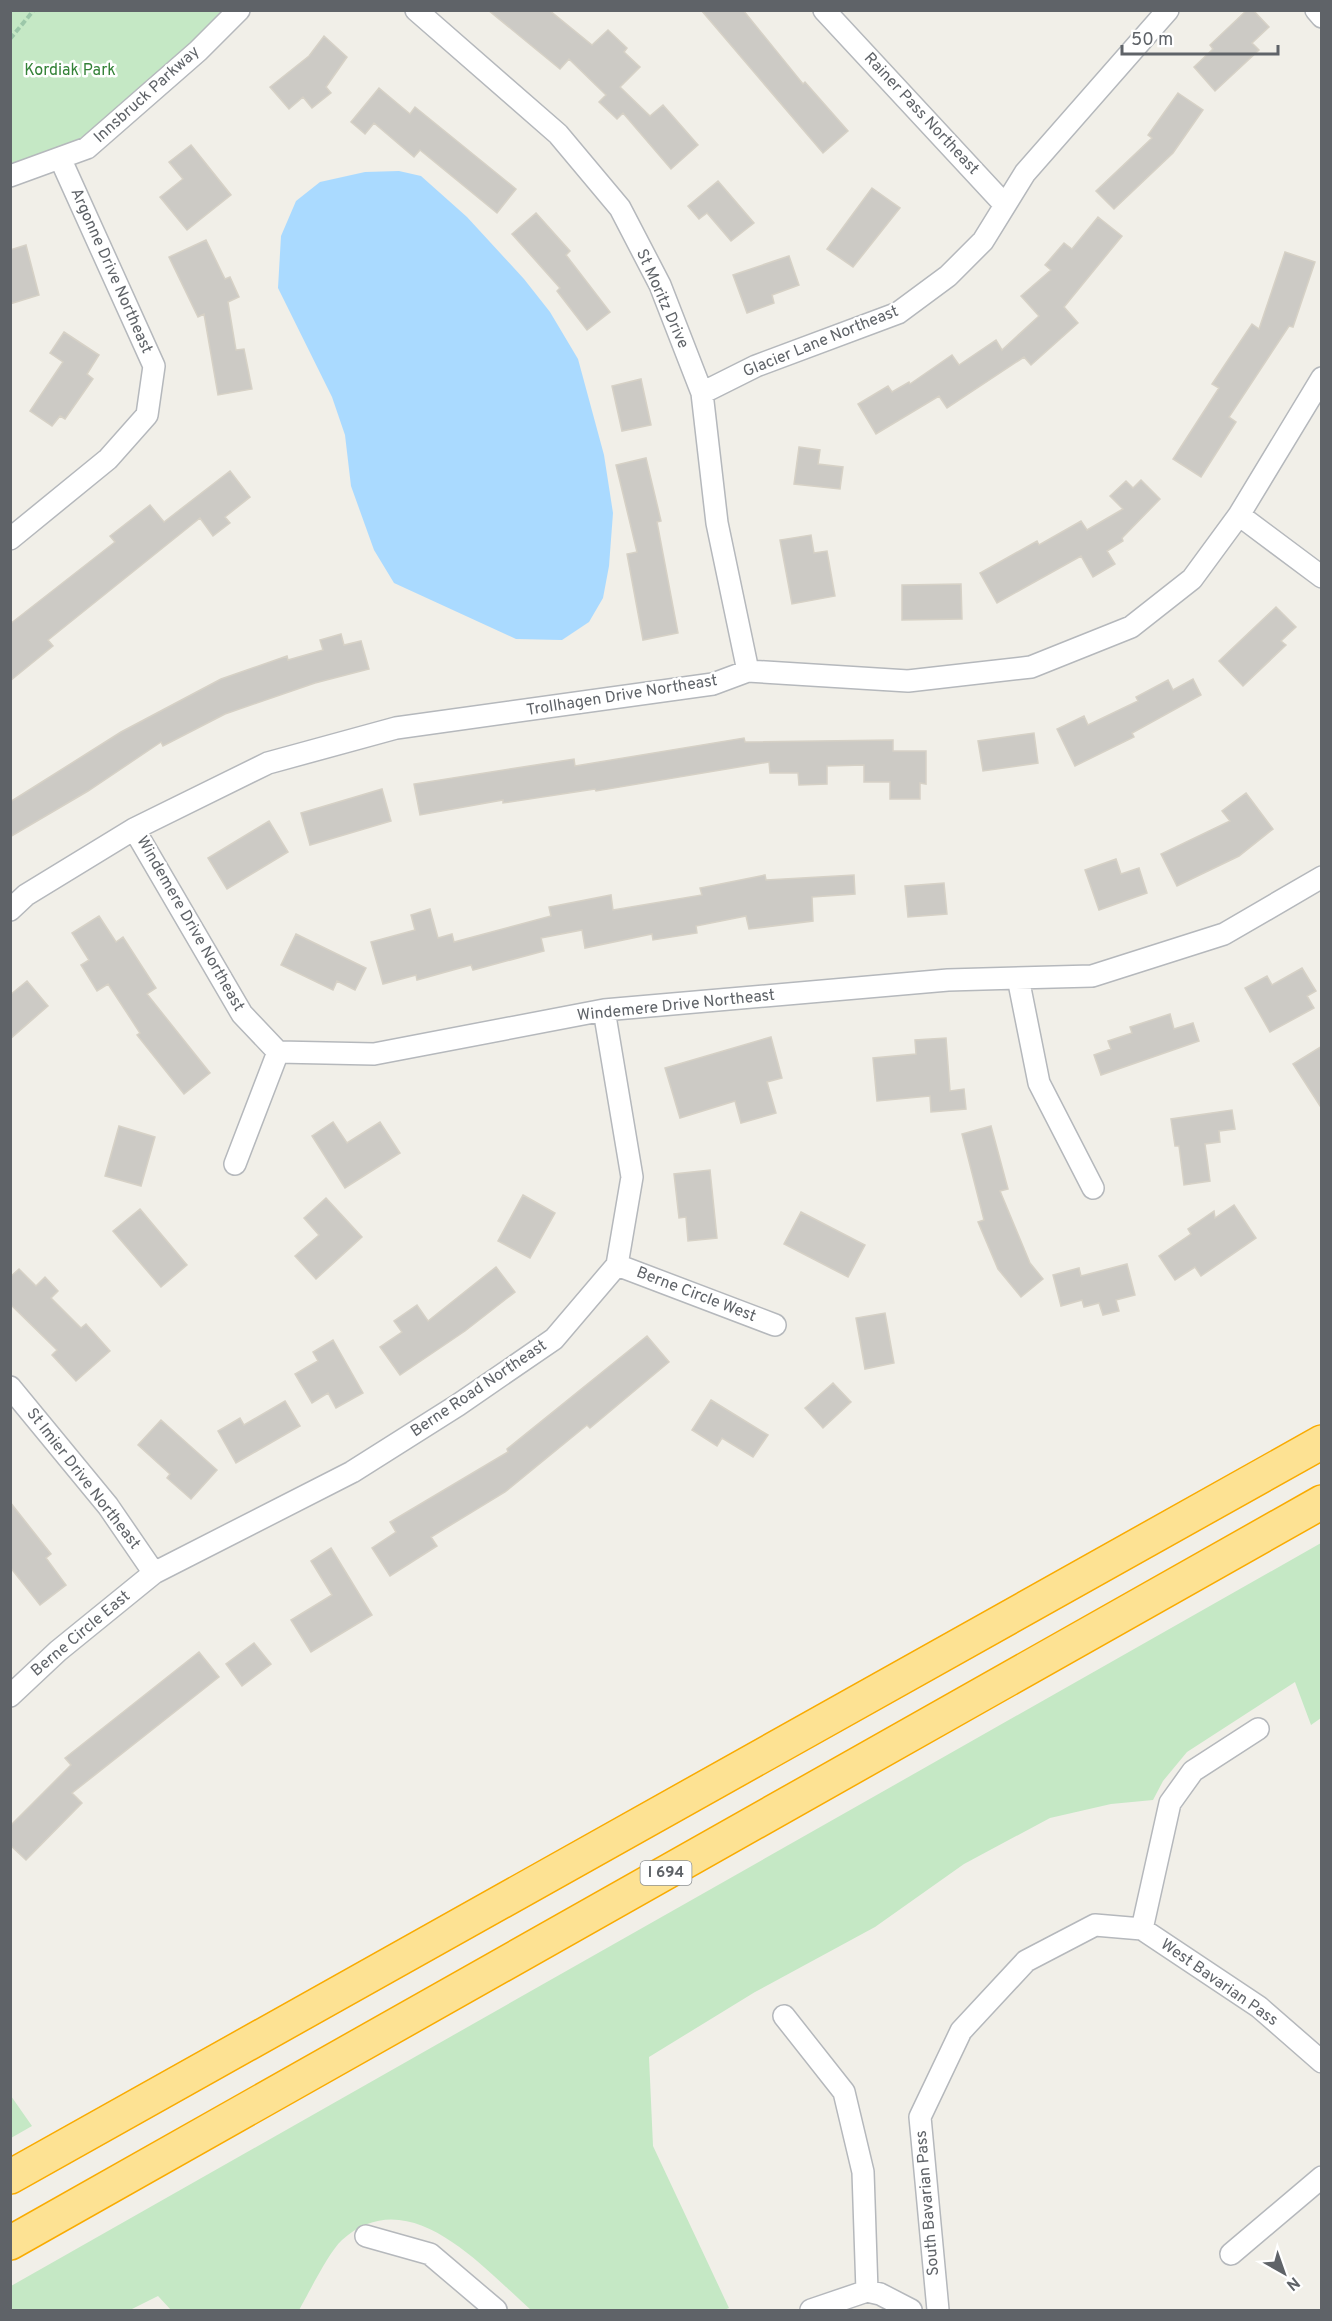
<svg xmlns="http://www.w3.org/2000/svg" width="1332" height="2321" viewBox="0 0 1332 2321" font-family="Overpass,sans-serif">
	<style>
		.green { fill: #c5e8c5 }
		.water { fill: #aadaff }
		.building { fill: #cccac5; stroke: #d6d1c6; stroke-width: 1.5 }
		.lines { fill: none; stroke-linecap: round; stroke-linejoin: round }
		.street-casing { stroke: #b5b8bc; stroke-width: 24 }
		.highway-casing { stroke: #f9ab00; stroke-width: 36 }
		.path { stroke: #9cc7a9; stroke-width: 4; stroke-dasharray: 6 3; stroke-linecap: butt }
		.street { stroke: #fff; stroke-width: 21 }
		.highway { stroke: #fde293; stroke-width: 33 }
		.labels { text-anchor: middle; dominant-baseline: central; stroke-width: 5; stroke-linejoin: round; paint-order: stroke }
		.shield { fill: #fff; stroke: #8f9295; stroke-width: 1.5 }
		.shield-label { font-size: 15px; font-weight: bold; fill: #5f6368 }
		.park-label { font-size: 16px; fill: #348238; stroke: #fff }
		.street-label { font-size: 16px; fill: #5f6368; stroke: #fff }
	</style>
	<rect width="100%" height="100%" fill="#f1efe8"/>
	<path class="green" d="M11,11H229L121,107L78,140L11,168Z
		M1321,1543V1718L1311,1725L1295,1682L1187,1752L1163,1781L1153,1800L1111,1804L1050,1818L964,1864L875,1927L755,1992L649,2057L653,2146L729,2308L724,2310H531C482,2267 409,2180 342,2240C328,2253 309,2293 299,2310H171L158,2296L130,2310H11V2286Z
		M11,2096L32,2126L11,2138H10Z"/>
	<path class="water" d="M399,171L421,176L467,217L524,279L550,312L578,359L604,455L613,513L609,566L603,598L589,622L562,640L516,639L394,583L374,550L351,486L345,435L332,397L278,288L281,236L296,201L320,182L365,172Z"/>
	<path class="building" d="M488,10H549L592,45L608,30L627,48L624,52L640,67L620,87L650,116L663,105L698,145L671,169L623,113L617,119L599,102L606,95L569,59L560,69Z
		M701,10H743L803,84L805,82L848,131L823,153Z
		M1247,10H1253L1269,27L1252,43L1259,50L1215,91L1194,67L1213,49L1210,45Z
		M324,36L347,57L326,87L331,93L312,108L303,97L289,109L270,87L309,56Z
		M379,88L410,114L415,107L516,189L497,213L420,150L414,157L374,123L365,134L351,122Z
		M1178,93L1203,110L1173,153L1114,209L1096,191L1152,138L1148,135Z
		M191,145L231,195L187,230L160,197L183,179L169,162Z
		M718,181L754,223L731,241L707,213L699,219L688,206Z
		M872,188L900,208L853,267L827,249Z
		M536,213L570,251L566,255L610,312L587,330L557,291L560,288L512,234Z
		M1098,217L1122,236L1064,307L1078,323L1031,365L1024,357L947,408L939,396L876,434L858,404L888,386L892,392L909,382L910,384L952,355L959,365L996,340L1002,350L1039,316L1021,296L1051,270L1045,265L1064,243L1072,249Z
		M206,240L225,279L230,277L239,297L228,302L236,350L244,349L252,389L218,395L204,314L198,317L169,257Z
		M26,245L39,295L10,304V250Z
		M1285,252L1315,262L1293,327L1289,326L1229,417L1236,422L1201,477L1173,459L1219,388L1212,384L1252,324L1259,329Z
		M789,256L799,285L772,295L774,303L747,313L733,275Z
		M64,332L99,355L87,374L93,379L65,419L60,416L52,426L30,411L63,362L50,353Z
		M641,379L651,425L622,431L612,386Z
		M799,447L820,450L818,464L843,467L840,489L794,484Z
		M646,458L661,521L657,522L678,633L643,640L627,554L637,552L616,465Z
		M230,471L250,497L225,517L230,523L213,536L200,518L48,640L53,646L10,681V624L115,542L110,536L150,505L164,522Z
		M1141,480L1160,499L1122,538L1123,541L1107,551L1115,564L1093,577L1081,556L997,603L980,573L1037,541L1039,545L1081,521L1087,530L1123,509L1110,496L1126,481L1133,488Z
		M811,535L814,553L827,551L835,596L792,604L780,540Z
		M961,584L962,619L902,620V585Z
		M1276,607L1296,627L1281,641L1286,645L1243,686L1219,661Z
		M341,634L344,645L361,641L369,669L315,683L225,714L163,746L161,742L88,791L10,837V802L121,732L221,679L287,656L288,660L323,650L320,640Z
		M1193,679L1201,695L1132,733L1134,737L1075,766L1057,729L1084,716L1088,725L1138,701L1136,697L1168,680L1173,690Z
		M1034,733L1038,763L983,771L978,741Z
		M744,738L745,742L893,740V751H926V784L920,783V799H890V782H864V765L827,766V784L799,785L798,773H770L769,762L596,791L595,789L503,803V800L420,815L414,784L574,759L575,766Z
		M382,789L391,821L310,845L301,813Z
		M1246,793L1273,829L1239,856L1177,886L1161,854L1230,821L1222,811Z
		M269,821L288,852L227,889L208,858Z
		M1116,859L1121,874L1139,868L1147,893L1099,910L1085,870Z
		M765,875L766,880L854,875L855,894L812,897L813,921L749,929L746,916L696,926L697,933L653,940L652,934L585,948L582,930L541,938L544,951L473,970L471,965L417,980L416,975L383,984L371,942L415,930L411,915L430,909L438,938L452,934L454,942L551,916L549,907L611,895L613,910L702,895L700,888Z
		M944,883L947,914L908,917L905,886Z
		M99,916L116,942L123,937L156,988L147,994L210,1073L184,1094L137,1035L140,1033L108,984L97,991L81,965L89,960L72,933Z
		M296,934L366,968L355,990L337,981L333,990L281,965Z
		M1302,968L1316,991L1307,996L1314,1008L1270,1032L1245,988L1267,976L1272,985Z
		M27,981L48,1006L10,1039V995Z
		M1170,1014L1174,1029L1193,1023L1199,1041L1101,1075L1094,1055L1111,1049L1108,1041L1132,1033L1130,1027Z
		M771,1037L782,1078L767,1082L776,1113L741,1123L735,1101L680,1118L665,1068Z
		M946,1038L950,1091L964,1089L966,1109L931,1112L930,1096L877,1101L873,1058L916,1054L915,1040Z
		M1322,1046V1109L1293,1064Z
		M1232,1110L1235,1129L1219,1131L1220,1142L1205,1144L1210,1181L1184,1185L1179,1146H1175L1171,1119Z
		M333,1122L347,1143L380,1122L400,1153L345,1188L312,1136Z
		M119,1126L155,1137L141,1186L105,1176Z
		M991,1126L1008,1189L1000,1191L1030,1263L1043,1279L1021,1297L998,1269L978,1222L984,1220L962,1134Z
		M710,1170L717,1238L688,1241L686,1217L679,1218L674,1174Z
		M523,1195L555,1213L530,1258L498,1241Z
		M326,1198L362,1237L316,1279L295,1256L319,1235L304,1218Z
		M1234,1205L1256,1238L1201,1276L1195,1267L1175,1280L1159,1256L1191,1234L1188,1229L1214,1211L1215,1218Z
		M140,1209L187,1265L161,1287L113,1231Z
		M801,1212L865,1245L848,1277L784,1244Z
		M1127,1264L1135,1295L1116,1300L1119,1311L1103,1315L1099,1303L1084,1307L1082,1300L1061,1306L1053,1275L1079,1268L1081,1276Z
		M496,1267L515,1292L465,1331L400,1375L380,1347L402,1332L394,1321L417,1305L428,1321Z
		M19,1269L36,1286L45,1277L58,1291L51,1298L81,1328L86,1324L110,1351L76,1381L52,1355L57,1350L10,1304V1277Z
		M885,1313L894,1363L865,1369L856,1318Z
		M647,1336L669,1362L590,1428L587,1425L505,1492L431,1537L437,1546L390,1576L372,1548L396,1532L390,1522L508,1452L507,1449Z
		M333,1340L363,1393L336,1408L328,1393L312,1403L295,1374L318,1361L313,1352Z
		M833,1383L851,1402L823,1428L805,1408Z
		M711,1400L768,1435L753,1457L722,1438L717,1446L692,1430Z
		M285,1401L300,1426L236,1463L218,1431L240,1418L244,1425Z
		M161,1420L217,1470L191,1499L167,1478L170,1474L138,1445Z
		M10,1502L51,1554L46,1558L66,1585L40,1605L10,1567Z
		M331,1548L372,1615L311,1652L291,1620L332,1595L311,1561Z
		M254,1643L271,1664L242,1686L226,1664Z
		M199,1652L219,1677L72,1793L82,1803L26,1860L10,1845V1826L71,1765L65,1758Z"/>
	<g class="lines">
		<g class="street-casing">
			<path id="street" d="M416,10L558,134L620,208L660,285L702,393L717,523L748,671
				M824,10L1005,205
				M1316,10L1322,17
				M10,176L87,148L198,51L239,10
				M702,393L756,366L898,313L948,276L983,241L1025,173L1168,10
				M1239,515L1322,577
				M10,539L108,459L147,415L154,366L60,158
				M134,829L242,1014L278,1052L374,1054L604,1010L948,980L1092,976L1224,934L1322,877
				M10,910L26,895L134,829L268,763L396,728L713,684L748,671L908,681L1031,667L1131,627L1192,579L1239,515L1322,378
				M1018,978L1039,1083L1093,1188
				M235,1164L278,1052
				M617,1265L775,1325
				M10,1387L108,1506L154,1573
				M10,1696L58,1651L154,1573L352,1472L458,1405L554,1339L617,1265L632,1177L604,1010
				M1142,1929L1170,1803L1193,1771L1258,1729
				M784,2016L844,2092L863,2172L867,2291
				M366,2236L430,2254L496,2310
				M1231,2254L1322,2177
				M811,2310L867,2291L880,2294L911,2310
				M938,2310L920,2117L961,2031L1026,1961L1095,1925L1142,1929L1259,2007L1322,2062"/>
		</g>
		<g class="highway-casing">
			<path id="highway" d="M10,2177L1322,1442
				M10,2243L1322,1502"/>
		</g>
		<path class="path" d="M10,39L34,10"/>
		<use href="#street" class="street"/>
		<use href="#highway" class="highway"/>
	</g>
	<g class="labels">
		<rect class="shield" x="640.5" y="1861" width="51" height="24" rx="4.5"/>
		<g class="shield-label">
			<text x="666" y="1873">I 694</text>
		</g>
		<g class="park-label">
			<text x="70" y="71">Kordiak Park</text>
		</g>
		<g class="street-label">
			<text transform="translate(147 95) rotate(-42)">Innsbruck Parkway</text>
			<text transform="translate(921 114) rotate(47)">Rainer Pass Northeast</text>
			<text transform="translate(111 271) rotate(66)">Argonne Drive Northeast</text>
			<text transform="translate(662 299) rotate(66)">St Moritz Drive</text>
			<text transform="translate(821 342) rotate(-22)">Glacier Lane Northeast</text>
			<text transform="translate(622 696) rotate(-9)">Trollhagen Drive Northeast</text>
			<text transform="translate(190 924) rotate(60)">Windemere Drive Northeast</text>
			<text transform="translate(676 1006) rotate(-6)">Windemere Drive Northeast</text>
			<text transform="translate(696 1295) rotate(21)">Berne Circle West</text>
			<text transform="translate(479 1389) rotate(-34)">Berne Road Northeast</text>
			<text transform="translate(83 1479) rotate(52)">St Imier Drive Northeast</text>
			<text transform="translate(81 1634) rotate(-40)">Berne Circle East</text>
			<text transform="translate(1219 1983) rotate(35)">West Bavarian Pass</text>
			<text transform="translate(928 2203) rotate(-95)">South Bavarian Pass</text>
		</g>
	</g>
	<rect width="1332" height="2321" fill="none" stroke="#5f6368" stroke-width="24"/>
	<g transform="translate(1284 2273) rotate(140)" stroke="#ffffff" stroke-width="4.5" paint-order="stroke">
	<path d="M0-4.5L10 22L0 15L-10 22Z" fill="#5f6368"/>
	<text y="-9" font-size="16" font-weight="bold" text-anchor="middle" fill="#5f6368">N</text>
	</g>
	<path d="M1122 45v9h156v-9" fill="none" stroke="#5f6368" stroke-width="3"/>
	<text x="1131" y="45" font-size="18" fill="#5f6368" stroke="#ffffff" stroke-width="4.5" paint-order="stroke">50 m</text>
</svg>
